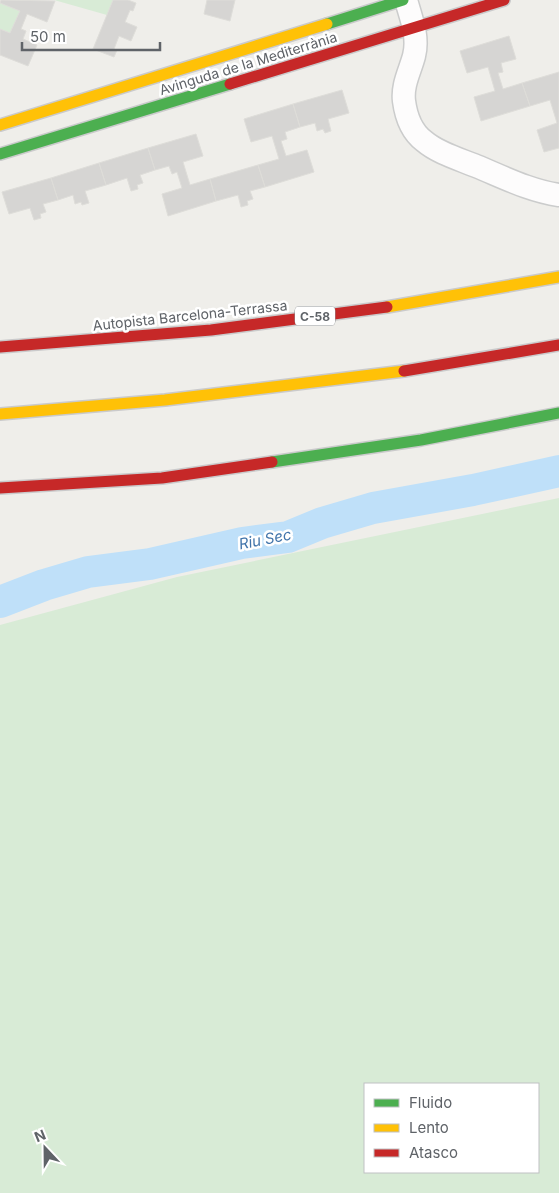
<svg xmlns="http://www.w3.org/2000/svg" width="559" height="1193" viewBox="0 0 559 1193" font-family="Inter,sans-serif">
	<style>
		.green { fill: #d8ebd6; fill-rule: evenodd }
		.lines { fill: none; stroke-linecap: round; stroke-linejoin: round }
		.river { stroke: #bfe0f9; stroke-width: 32 }
		.building { fill: #d6d5d3; stroke: #deddd9 }
		.street-casing { stroke: #cbcccc; stroke-width: 25 }
		.fast-casing { stroke: #cacacb; stroke-width: 14 }
		.slow-casing { stroke: #cacacb; stroke-width: 14 }
		.jam-casing { stroke: #cacacb; stroke-width: 14 }
		.street { stroke: #fdfcfc; stroke-width: 22 }
		.fast { stroke: #4caf50; stroke-width: 11 }
		.slow { stroke: #ffc107; stroke-width: 11 }
		.jam { stroke: #c62828; stroke-width: 11 }
		.labels { text-anchor: middle; dominant-baseline: central; stroke-width: 5; stroke-linejoin: round; paint-order: stroke }
		.shield { fill: #fff; stroke: #8f9295; stroke-width: 1 }
		.shield-label { font-size: 12px; font-weight: bold; fill: #5f6368 }
		.street-label { font-size: 14px; fill: #5f6368; stroke: #fff }
		.water-label { font-size: 15px; font-style: italic; fill: #4174aa; stroke: #fff }
	</style>
	<rect width="100%" height="100%" fill="#efeeea"/>
	<path class="green" d="M54,0H113L107,15Z
		M0,3L20,11L10,33L0,29Z
		M559,498V1193H0V625L177,577ZM365,1084H538V1172H365Z"/>
	<g class="lines">
		<path class="river" d="M0,602L44,585L88,572L150,564L242,543L288,537L322,523L373,508L473,490L559,471"/>
	</g>
	<path class="building" d="M1,0L55,1L47,22L27,14L21,29L26,31L23,39L37,45L28,66L0,55V29L10,33L20,11L0,3Z
		M113,0H128L136,3L133,11L130,10L125,22L137,27L131,41L119,36L114,49L117,50L114,57L93,49Z
		M207,0H235L230,21L204,14Z
		M509,36L516,59L501,63L503,72L498,73L503,89L522,83L530,106L481,121L474,97L495,91L488,67L467,73L460,51Z
		M559,72V148L544,152L537,130L557,123L550,100L530,106L522,83Z
		M342,90L349,113L328,119L331,131L325,133L323,129L317,131L315,123L300,127L293,104Z
		M293,104L300,127L285,132L287,139L281,141L286,156L307,150L314,172L265,187L258,165L279,159L272,136L251,142L244,119Z
		M196,134L203,156L183,162L190,185L210,179L216,201L168,216L162,194L182,188L177,172L172,174L169,166L155,170L148,148Z
		M148,148L155,170L140,175L143,183L137,185L138,189L131,191L127,178L106,185L99,163Z
		M99,163L106,185L85,191L89,203L82,205L81,202L75,204L73,195L58,200L51,178Z
		M258,165L265,187L250,191L253,199L247,201L248,205L241,207L238,195L216,201L210,179Z
		M51,178L58,200L43,204L46,212L40,214L41,218L34,220L30,208L9,214L2,192Z"/>
	<g class="lines">
		<g class="street-casing">
			<path id="street" d="M406,0C411,18 419,37 414,56C410,71 402,85 404,101C406,116 412,132 424,141C438,153 459,159 476,166C503,177 530,191 559,195"/>
		</g>
		<g class="fast-casing">
			<path id="fast" d="M327,24L403,0
				M0,154L230,84
				M272,462L421,440L559,413"/>
		</g>
		<g class="slow-casing">
			<path id="slow" d="M0,125L327,24
				M387,307L559,277
				M0,414L165,400L404,371"/>
		</g>
		<g class="jam-casing">
			<path id="jam" d="M230,84L504,0
				M0,347L211,330L387,307
				M404,371L559,345
				M0,488L162,478L272,462"/>
		</g>
		<use href="#street" class="street"/>
		<use href="#fast" class="fast"/>
		<use href="#slow" class="slow"/>
		<use href="#jam" class="jam"/>
	</g>
	<g class="labels">
		<rect class="shield" x="295" y="306.5" width="40" height="19" rx="4"/>
		<g class="shield-label">
			<text x="315" y="316">C-58</text>
		</g>
		<g class="street-label">
			<text transform="translate(248 63) rotate(-17)">Avinguda de la Mediterrània</text>
			<text transform="translate(190 315) rotate(-6)">Autopista Barcelona-Terrassa</text>
		</g>
		<g class="water-label">
			<text transform="translate(265 539) rotate(-11)">Riu Sec</text>
		</g>
	</g>
	<rect x="364" y="1083" width="175" height="90" fill="#ffffff" stroke="#bfc1c3"/>
	<rect x="374" y="1099" width="25" height="8" fill="#4caf50" stroke="#bfc1c3"/>
	<text x="409" y="1108" font-size="15" fill="#5f6368">Fluido</text>
	<rect x="374" y="1124" width="25" height="8" fill="#ffc107" stroke="#bfc1c3"/>
	<text x="409" y="1133" font-size="15" fill="#5f6368">Lento</text>
	<rect x="374" y="1149" width="25" height="8" fill="#c62828" stroke="#bfc1c3"/>
	<text x="409" y="1158" font-size="15" fill="#5f6368">Atasco</text>
	<g transform="translate(45 1148) rotate(338)" stroke="#ffffff" stroke-width="4" paint-order="stroke">
	<path d="M0-4L9 19L0 12L-9 19Z" fill="#5f6368"/>
	<text y="-8" font-size="14" font-weight="bold" text-anchor="middle" fill="#5f6368">N</text>
	</g>
	<path d="M22 42v8h138v-8" fill="none" stroke="#5f6368" stroke-width="2.5"/>
	<text x="30" y="42" font-size="15" fill="#5f6368" stroke="#ffffff" stroke-width="4" paint-order="stroke">50 m</text>
</svg>
